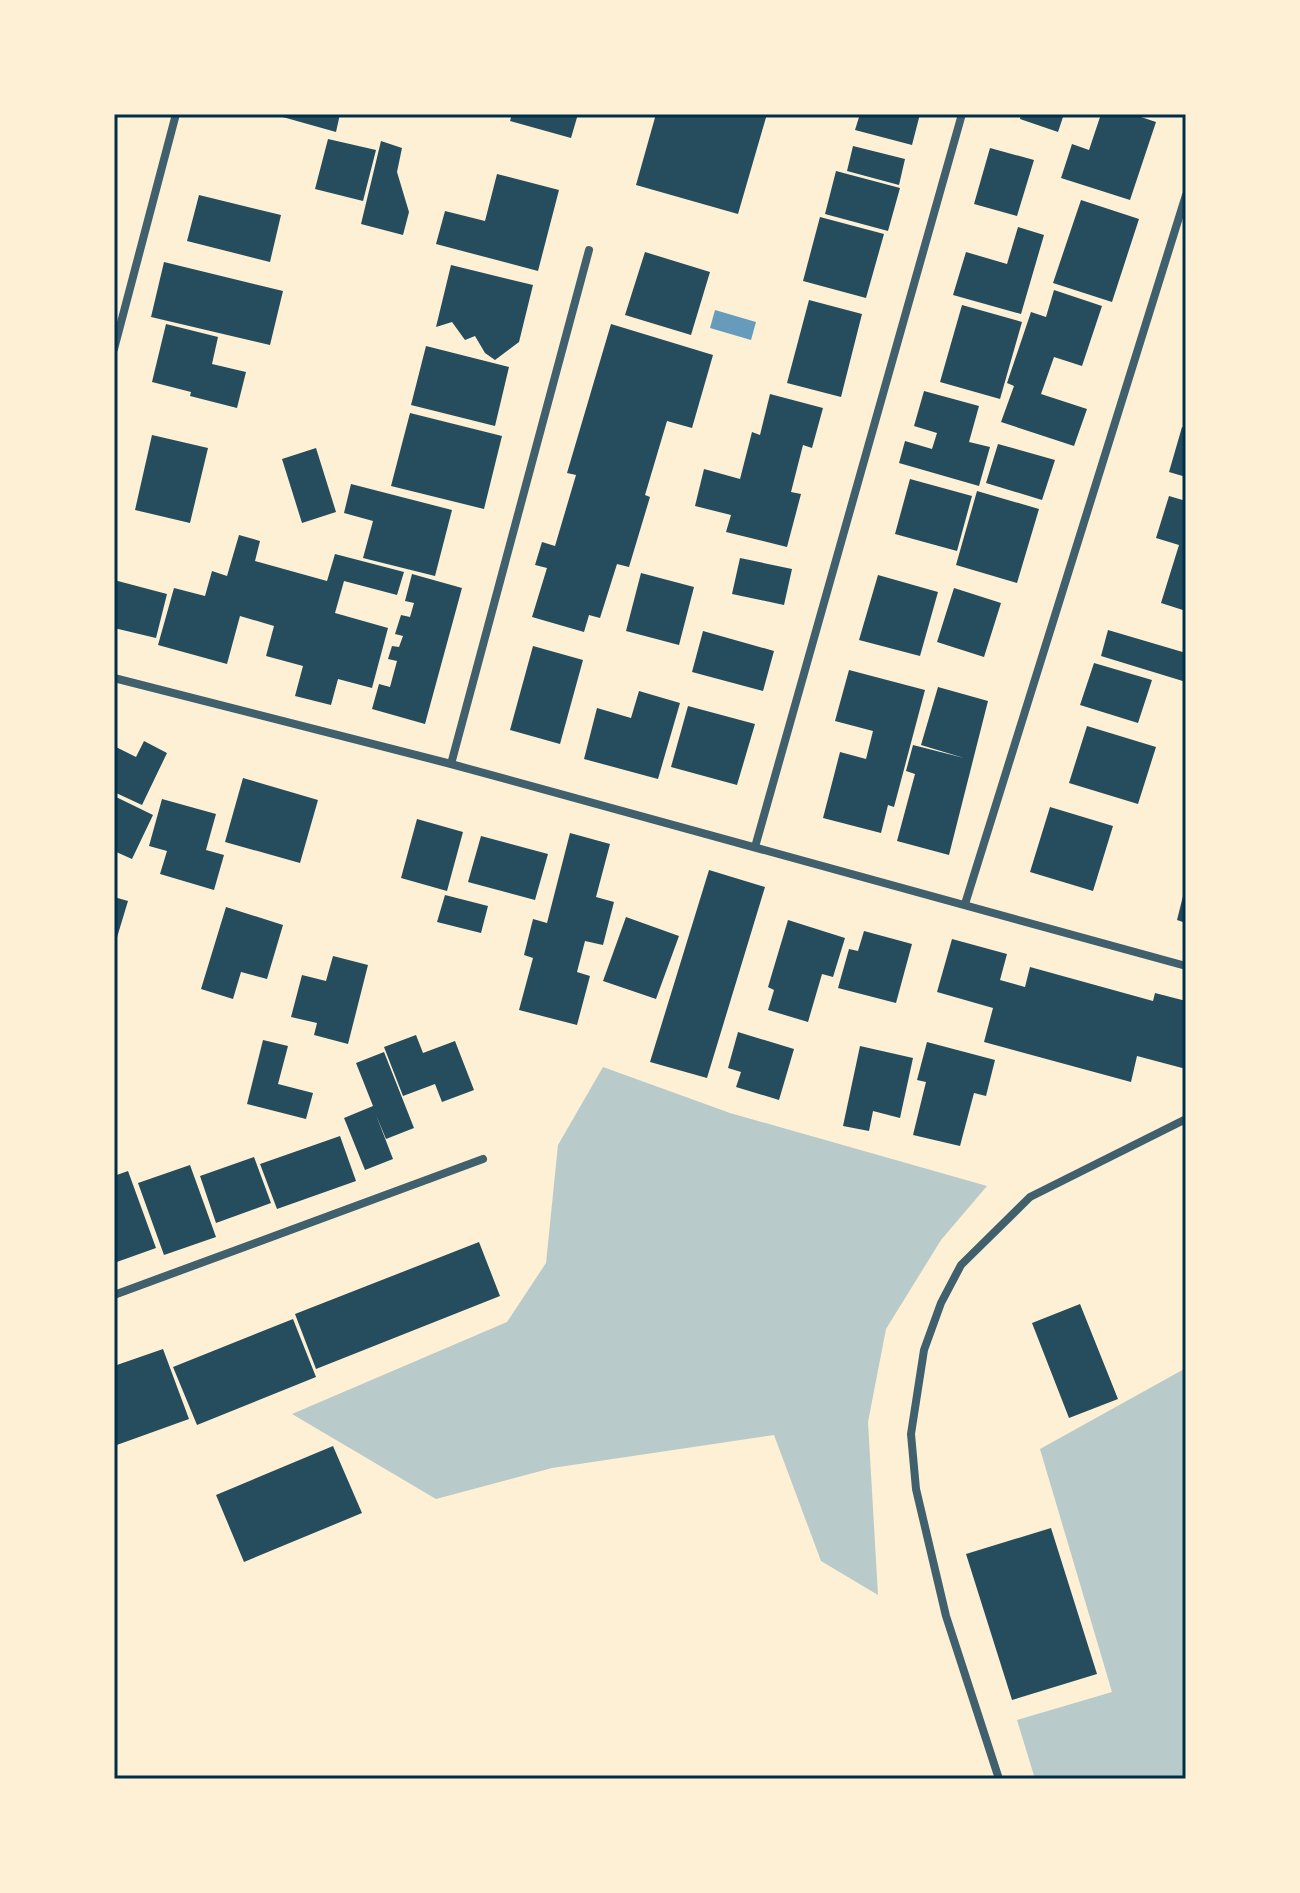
<svg xmlns="http://www.w3.org/2000/svg" width="1300" height="1893" viewBox="0 0 1300 1893" font-family="'Titillium Web',sans-serif">
	<style>
		.green { fill: #b9caca }
		.water { fill: #669bbc }
		.building { fill: #264d5e }
		.lines { fill: none; stroke-linecap: round; stroke-linejoin: round }
		.minor { stroke: #3f606c; stroke-width: 8 }
		.neatline { fill: none; stroke: #003049; stroke-width: 3 }
	</style>
	<rect width="100%" height="100%" fill="#fdf0d5"/>
	<path class="green" d="M603,1067L730,1113L987,1186L941,1240L886,1329L868,1422L878,1595L821,1561L774,1435L552,1468L436,1499L292,1414L507,1322L546,1263L558,1145Z
		M1186,1368V1779H1035L1017,1720L1112,1692L1040,1449Z"/>
	<path class="water" d="M715,310L756,322L751,340L710,328Z"/>
	<path class="building" d="M272,114H340L336,132Z
		M512,114H578L571,138L510,121Z
		M656,114H767L738,214L636,185Z
		M860,114H920L912,145L855,130Z
		M1021,114H1064L1058,132L1020,119Z
		M1101,114H1132L1156,122L1130,200L1061,178L1072,144L1089,150Z
		M328,139L376,150L363,201L315,189Z
		M381,141L402,148L397,172L409,212L403,235L361,224Z
		M853,146L905,159L899,185L847,171Z
		M990,148L1034,160L1017,216L974,204Z
		M836,171L900,188L888,231L825,214Z
		M497,174L559,190L538,271L436,244L445,211L485,221Z
		M199,195L281,215L270,262L187,241Z
		M1081,200L1139,219L1112,302L1053,283Z
		M820,217L884,234L866,298L803,281Z
		M1018,227L1044,235L1021,314L953,295L966,252L1007,264Z
		M645,252L710,272L691,335L625,315Z
		M164,262L283,291L270,345L151,317Z
		M451,265L533,285L519,342L495,360L485,353L475,336L465,340L452,322L436,327Z
		M1054,290L1102,306L1082,366L1054,357L1041,394L1087,409L1074,446L1001,422L1014,386L1007,383L1031,312L1046,317Z
		M809,300L862,314L841,397L787,383Z
		M962,305L1022,322L1000,399L940,382Z
		M166,324L218,337L212,364L246,372L237,408L190,396L191,392L152,382Z
		M611,324L713,355L692,428L667,421L645,495L650,497L629,567L617,564L600,618L589,615L584,632L532,617L547,568L535,565L542,542L555,546L576,475L567,473Z
		M426,346L509,367L495,426L411,405Z
		M924,391L979,406L969,442L990,447L979,486L899,463L905,441L932,449L937,433L914,426Z
		M770,394L823,408L812,448L803,445L791,492L801,494L787,547L726,532L731,515L695,506L704,469L740,479L752,432L760,435Z
		M410,413L502,436L484,509L391,486Z
		M1182,427L1186,428V477L1169,472Z
		M152,435L208,448L190,523L135,510Z
		M998,444L1055,460L1042,500L986,483Z
		M316,448L336,512L302,523L282,459Z
		M910,479L972,496L957,551L895,534Z
		M351,484L452,510L435,576L363,558L373,521L344,513Z
		M977,491L1039,509L1017,583L956,565Z
		M1169,496L1186,501V611L1161,603L1179,545L1156,538Z
		M239,535L260,541L255,561L327,581L335,554L404,572L397,595L344,581L335,613L388,628L372,688L338,679L331,705L295,696L303,666L266,656L274,626L240,616L227,664L158,645L174,588L205,596L212,571L227,576Z
		M740,558L792,569L784,605L732,594Z
		M641,573L694,587L679,645L626,631Z
		M412,574L462,588L425,724L372,709L379,684L390,687L397,661L388,659L392,646L399,647L403,636L395,634L401,615L410,617L414,603L405,601Z
		M878,575L938,592L920,656L859,640Z
		M114,580L167,594L156,638L114,628Z
		M954,588L1001,603L984,657L937,642Z
		M1108,630L1186,653V682L1101,656Z
		M703,631L774,651L763,691L692,672Z
		M533,646L583,660L560,744L510,730Z
		M1094,663L1152,680L1138,723L1080,705Z
		M849,670L925,690L894,807L888,805L881,833L823,818L840,752L866,759L873,731L835,721Z
		M938,687L988,701L949,855L897,841L915,774L906,771L913,745L964,758L921,745Z
		M639,691L680,703L658,779L584,759L597,708L631,718Z
		M688,706L755,724L737,785L671,767Z
		M1087,726L1156,747L1138,804L1069,783Z
		M144,741L167,753L142,805L114,792V746L136,757Z
		M243,778L318,800L300,863L225,842Z
		M114,796L153,815L132,859L114,851Z
		M162,799L216,814L206,850L224,855L214,890L160,874L167,851L149,846Z
		M1050,807L1113,826L1093,891L1030,872Z
		M417,819L463,832L447,891L401,878Z
		M570,833L610,844L596,897L614,902L603,945L585,941L577,972L590,976L577,1025L519,1010L533,958L524,955L533,919L547,923Z
		M481,836L548,854L535,900L468,882Z
		M709,870L765,887L707,1078L650,1062Z
		M1185,888H1186V923L1177,920Z
		M445,895L488,906L481,933L437,922Z
		M114,897L128,901L115,944H114Z
		M226,907L283,925L267,979L241,972L233,999L201,989Z
		M626,917L679,936L656,999L603,981Z
		M788,920L845,938L833,977L822,974L808,1022L768,1010L774,990L768,987Z
		M864,931L912,944L896,1003L838,988L849,949L858,951Z
		M952,939L1007,954L1000,980L1025,987L1030,967L1153,1001L1155,993L1186,1001V1069L1137,1056L1131,1082L984,1042L993,1008L937,992Z
		M333,956L368,965L348,1044L314,1035L317,1023L291,1017L302,975L326,981Z
		M738,1032L794,1049L779,1100L736,1087L741,1072L728,1068Z
		M416,1035L423,1053L455,1041L474,1090L442,1102L435,1084L403,1096L384,1047Z
		M263,1040L288,1046L278,1084L313,1093L306,1119L247,1104Z
		M927,1042L995,1060L986,1096L974,1093L960,1146L913,1135L926,1082L917,1080Z
		M860,1046L913,1058L900,1118L873,1111L869,1131L843,1126Z
		M384,1052L414,1128L386,1139L376,1115L393,1159L365,1170L344,1118L373,1106L356,1063Z
		M340,1136L356,1181L277,1209L260,1164Z
		M254,1157L271,1203L216,1223L200,1176Z
		M190,1165L216,1237L164,1255L138,1183Z
		M128,1171L156,1248L114,1263V1176Z
		M479,1242L500,1296L316,1369L295,1314Z
		M1080,1304L1118,1399L1069,1418L1032,1323Z
		M293,1319L316,1377L197,1425L173,1367Z
		M163,1349L189,1419L114,1446V1366Z
		M333,1446L362,1513L244,1562L216,1495Z
		M1051,1528L1097,1674L1012,1700L966,1554Z"/>
	<g class="lines">
		<path class="minor" d="M114,349L176,114
			M114,678L451,764L1186,966
			M451,764L589,250
			M755,847L962,114
			M965,904L1186,195
			M114,1295L483,1159
			M999,1779L946,1616L916,1489L911,1434L924,1350L941,1303L961,1265L1030,1197L1186,1119"/>
	</g>
	<rect width="1300" height="1893" fill="none" stroke="#fdf0d5" stroke-width="232"/>
	<rect x="116" y="116" width="1068" height="1661" class="neatline"/>
</svg>
